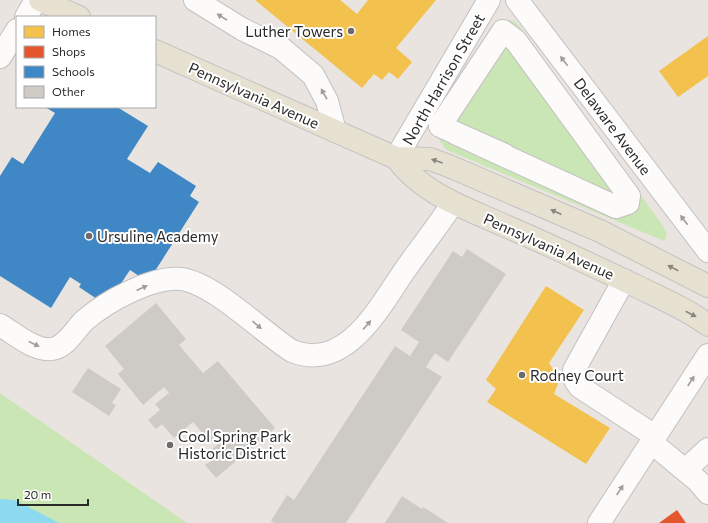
<svg xmlns="http://www.w3.org/2000/svg" width="708" height="523" viewBox="0 0 708 523" font-family="Commissioner,sans-serif">
	<style>
		.green { fill: #cbe6b5 }
		.water { fill: #8ddaf0 }
		.homes { fill: #f2c14e }
		.shops { fill: #e4572e }
		.schools { fill: #3f88c5 }
		.building { fill: #cecac6 }
		.lines { fill: none; stroke-linecap: round; stroke-linejoin: round }
		.minor-casing { stroke: #c2c0c1; stroke-width: 24 }
		.major-casing { stroke: #c4c3c1; stroke-width: 24 }
		.minor { stroke: #fcfbfa; stroke-width: 22 }
		.major { stroke: #e7e1d2; stroke-width: 22 }
		.oneway { fill: #9e9d9c }
		.oneway2 { fill: #88867e }
		.poi-dot { fill: #6d6b69; stroke: #fff; stroke-width: 1.5 }
		.labels { text-anchor: middle; dominant-baseline: central; stroke-width: 4; stroke-linejoin: round; paint-order: stroke }
		.poi-label { font-size: 15px; fill: #2a2a2a; stroke: #fff; text-anchor: start }
		.street-label { font-size: 15px; fill: #2a2a2a; stroke: #fff }
	</style>
	<rect width="100%" height="100%" fill="#e9e4df"/>
	<path class="green" d="M510,20L515,22L520,27L663,226L667,234L664,241L447,150L441,143L436,133L504,21Z
		M0,393L187,523H0Z"/>
	<path class="water" d="M0,499L15,500L59,523H0Z"/>
	<path class="homes" d="M255,0H340L357,14L368,0H436L396,48L412,62L398,79L389,72L382,80L374,74L362,88Z
		M708,36V76L678,97L659,71Z
		M546,286L584,310L549,363L553,369L558,384L554,394L610,428L586,464L487,402L496,389L486,380Z"/>
	<path class="shops" d="M677,510L686,523H659Z"/>
	<path class="schools" d="M45,107H117L148,126L127,159L150,173L158,162L196,186L190,196L199,202L148,282L130,270L114,294L107,290L100,301L79,287L81,284L70,277L51,308L0,276V176L12,157L23,164L55,113Z"/>
	<path class="building" d="M467,249L506,274L448,362L435,353L426,367L442,377L346,523H274L271,521L287,495L294,500L395,346L410,356L419,342L401,330L453,251L462,257Z
		M156,303L186,339L179,345L203,373L218,361L275,428L216,478L205,465L211,461L206,454L225,438L221,433L210,442L193,422L174,438L162,424L156,429L148,420L160,410L155,404L169,393L164,387L143,405L118,374L124,369L105,346Z
		M88,368L121,389L112,403L116,405L109,416L72,392Z
		M402,496L422,509L423,507L448,523H385Z"/>
	<g class="lines">
		<g class="minor-casing">
			<path id="minor" d="M195,0L242,29L281,48L313,75L327,101L335,131
				M517,0L708,251
				M26,17L36,0
				M0,57L17,30
				M455,133L616,207L628,203L629,196L516,41L503,31L440,126L505,155
				M396,158L489,0
				M624,280L574,370L575,380L580,387L655,436
				M0,325C14,333 34,351 51,349C66,348 75,329 85,320C106,302 152,276 181,279C214,283 263,333 292,351C346,373 380,306 405,270C421,247 438,226 453,203
				M651,442L698,481L708,493
				M685,470L708,449
				M599,523L708,355"/>
		</g>
		<g class="major-casing">
			<path id="major" d="M40,0L79,17
				M155,51L396,158L430,159L449,166L600,231L708,286
				M396,158C423,194 463,207 503,225C548,244 592,265 636,286C660,298 687,309 708,325"/>
		</g>
		<use href="#minor" class="minor"/>
		<use href="#major" class="major"/>
	</g>
	<defs><path id="oneway-solid" d="M-6-.8H1V-3.2L6.5 0L1 3.2V.8H-6Z"/></defs>
	<g class="oneway">
		<use href="#oneway-solid" transform="translate(222 17) rotate(-148)"/>
		<use href="#oneway-solid" transform="translate(564 61) rotate(-127)"/>
		<use href="#oneway-solid" transform="translate(324 94) rotate(-119)"/>
		<use href="#oneway-solid" transform="translate(684 220) rotate(-127)"/>
		<use href="#oneway-solid" transform="translate(142 288) rotate(-24)"/>
		<use href="#oneway-solid" transform="translate(257 325) rotate(40)"/>
		<use href="#oneway-solid" transform="translate(367 325) rotate(-49)"/>
		<use href="#oneway-solid" transform="translate(34 344) rotate(26)"/>
		<use href="#oneway-solid" transform="translate(691 381) rotate(-57)"/>
		<use href="#oneway-solid" transform="translate(620 490) rotate(-57)"/>
	</g>
	<g class="oneway2">
		<use href="#oneway-solid" transform="translate(437 161) rotate(-161)"/>
		<use href="#oneway-solid" transform="translate(556 212) rotate(-156)"/>
		<use href="#oneway-solid" transform="translate(673 268) rotate(-153)"/>
		<use href="#oneway-solid" transform="translate(691 314) rotate(28)"/>
	</g>
	<g class="poi-dot">
		<circle cx="351" cy="31" r="4"/>
		<circle cx="89" cy="236" r="4"/>
		<circle cx="522" cy="375" r="4"/>
		<circle cx="170" cy="445" r="4"/>
	</g>
	<g class="labels">
		<g class="poi-label">
			<text x="343" y="31" text-anchor="end">Luther Towers</text>
			<text x="97" y="236">Ursuline Academy</text>
			<text x="530" y="375">Rodney Court</text>
			<text x="178" y="436">Cool Spring Park<tspan x="178" dy="17">Historic District</tspan></text>
		</g>
		<g class="street-label">
			<text transform="translate(443 79) rotate(-60)">North Harrison Street</text>
			<text transform="translate(254 95) rotate(24)">Pennsylvania Avenue</text>
			<text transform="translate(613 126) rotate(53)">Delaware Avenue</text>
			<text transform="translate(549 246) rotate(24)">Pennsylvania Avenue</text>
		</g>
	</g>
	<rect x="16" y="16" width="140" height="92" fill="#ffffff" stroke="#aaaaaa"/>
	<rect x="24" y="26" width="20" height="12" fill="#f2c14e" stroke="#aaaaaa"/>
	<text x="52" y="36" font-size="12" fill="#2a2a2a">Homes</text>
	<rect x="24" y="46" width="20" height="12" fill="#e4572e" stroke="#aaaaaa"/>
	<text x="52" y="56" font-size="12" fill="#2a2a2a">Shops</text>
	<rect x="24" y="66" width="20" height="12" fill="#3f88c5" stroke="#aaaaaa"/>
	<text x="52" y="76" font-size="12" fill="#2a2a2a">Schools</text>
	<rect x="24" y="86" width="20" height="12" fill="#cecac6" stroke="#aaaaaa"/>
	<text x="52" y="96" font-size="12" fill="#2a2a2a">Other</text>
	<path d="M18 499v6h70v-6" fill="none" stroke="#2a2a2a" stroke-width="2"/>
	<text x="24" y="499" font-size="12" fill="#2a2a2a" stroke="#ffffff" stroke-width="3" paint-order="stroke">20 m</text>
</svg>
